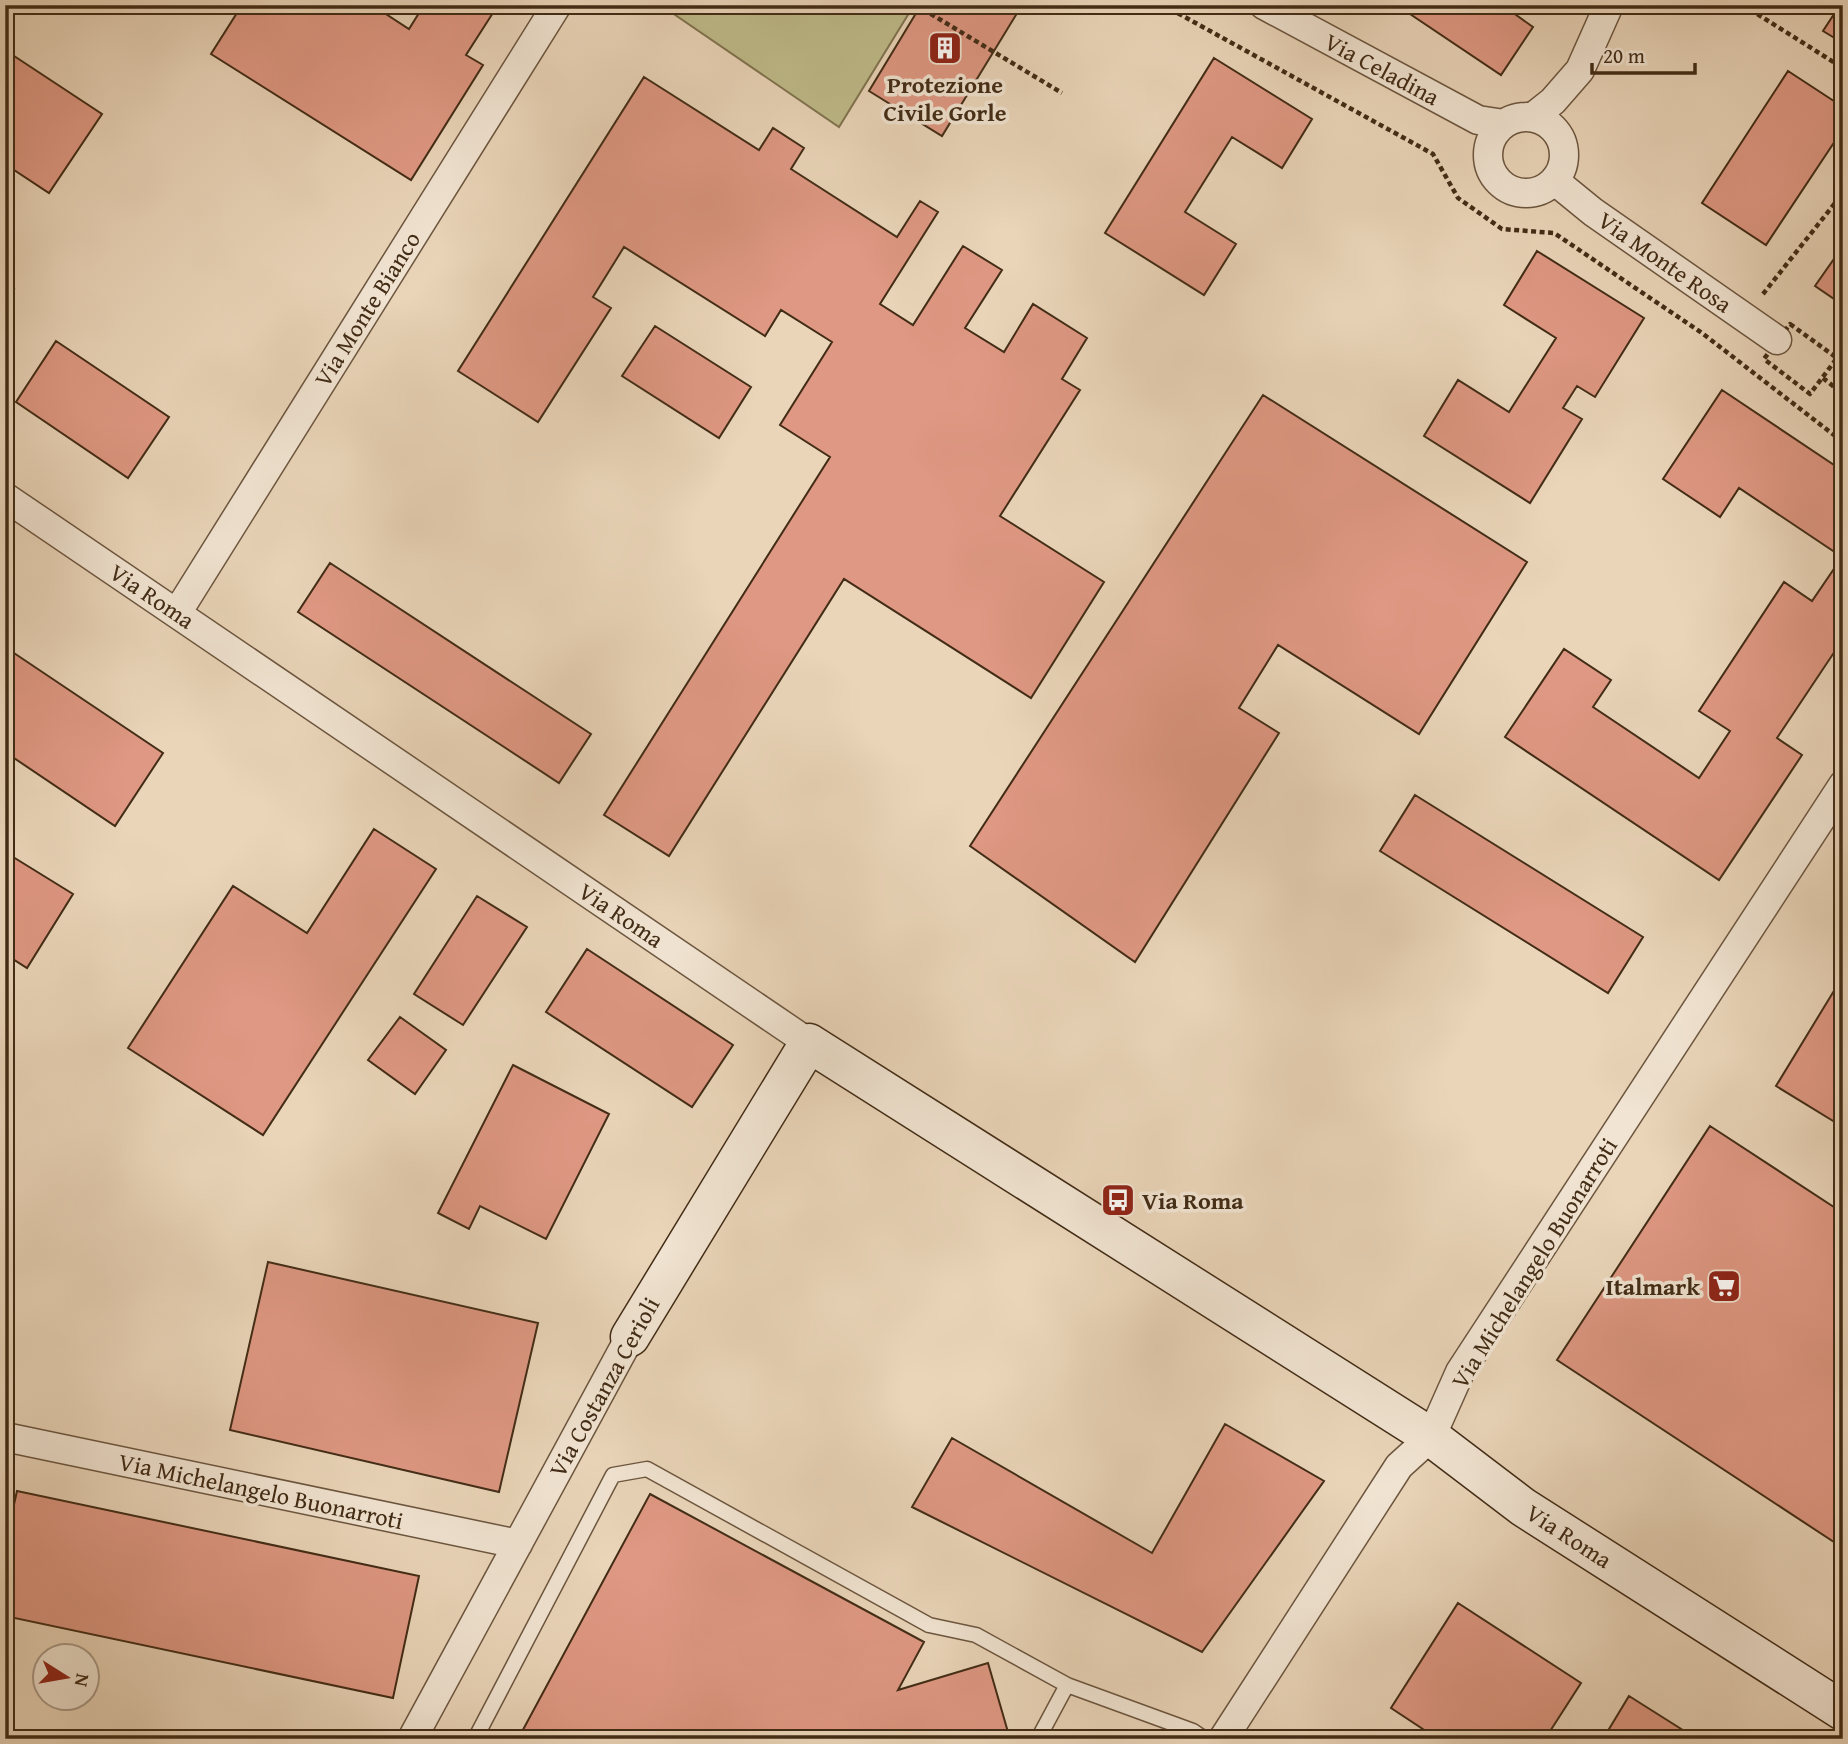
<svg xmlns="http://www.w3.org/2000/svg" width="1848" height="1744" viewBox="0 0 1848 1744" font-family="'Gentium Book Plus',serif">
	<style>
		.green { fill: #bfbb8a; stroke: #807450; stroke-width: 2 }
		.building { fill: #df9883; stroke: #422c16; stroke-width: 2 }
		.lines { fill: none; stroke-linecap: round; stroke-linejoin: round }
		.lane-casing { stroke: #6c563f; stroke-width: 17 }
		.street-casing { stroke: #6c563f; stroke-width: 31 }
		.secondary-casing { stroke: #422c16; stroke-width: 41 }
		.path { stroke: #422c16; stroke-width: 4.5; stroke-dasharray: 5 3.5; stroke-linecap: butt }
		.lane { stroke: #f1e4d2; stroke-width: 14 }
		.street { stroke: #f1e4d2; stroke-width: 28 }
		.secondary { stroke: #f1e4d2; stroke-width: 38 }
		.labels { text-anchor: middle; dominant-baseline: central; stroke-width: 7; stroke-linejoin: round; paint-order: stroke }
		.street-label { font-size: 24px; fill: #422c16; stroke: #f1e4d2 }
		.poi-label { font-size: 24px; font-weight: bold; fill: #422c16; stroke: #f1e4d2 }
	</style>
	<rect width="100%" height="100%" fill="#ead5b9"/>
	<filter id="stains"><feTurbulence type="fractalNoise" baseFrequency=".00286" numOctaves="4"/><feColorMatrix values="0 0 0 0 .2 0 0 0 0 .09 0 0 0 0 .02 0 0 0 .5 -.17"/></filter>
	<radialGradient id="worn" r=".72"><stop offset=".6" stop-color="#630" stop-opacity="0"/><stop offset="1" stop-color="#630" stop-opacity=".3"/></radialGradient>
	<path class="green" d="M667,5H914L839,127L665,8Z"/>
	<path class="building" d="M242,5H372L409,29L424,5H498L466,55L483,65L411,180L211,54Z
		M921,5H1022L942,136L869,91Z
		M1416,5H1502L1533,27L1501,75L1410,14Z
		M1840,5H1843V43L1823,31Z
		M5,50L102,114L49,193L5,164Z
		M1214,58L1312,119L1282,168L1232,137L1185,212L1236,244L1204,295L1105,233Z
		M1788,71L1843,107V129L1766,245L1702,203Z
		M644,77L759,150L773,128L804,148L791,169L897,237L920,201L938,212L880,304L913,325L963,246L1002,270L965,328L1004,352L1033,304L1087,338L1062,379L1080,390L1000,516L1104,582L1031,698L844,579L669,856L604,815L830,457L780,425L832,342L781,310L765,336L624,247L593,297L611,308L538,422L458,371Z
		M1843,246V305L1815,286Z
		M1537,251L1644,318L1595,397L1577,386L1563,408L1582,419L1530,503L1424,436L1458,380L1509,412L1556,338L1504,305Z
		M5,283L14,289L5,301Z
		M655,326L751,387L719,438L622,376Z
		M56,341L169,417L128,478L16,402Z
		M1722,390L1843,471V639L1777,738L1802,755L1719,880L1505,737L1564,649L1611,680L1593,707L1699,778L1730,731L1699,711L1784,582L1812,601L1842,557L1739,488L1720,517L1663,479Z
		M1263,395L1527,562L1419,734L1278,645L1239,708L1279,733L1135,962L970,846Z
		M330,563L591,734L559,783L298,612Z
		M5,647L163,753L115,826L5,752Z
		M1415,795L1643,937L1608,993L1380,851Z
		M374,829L436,869L263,1135L128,1048L233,886L307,933Z
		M5,852L73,894L27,968L5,954Z
		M477,896L527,927L463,1025L414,994Z
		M587,949L733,1045L692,1107L546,1012Z
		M1843,976V1127L1776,1086Z
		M400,1017L446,1050L415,1094L368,1060Z
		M513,1065L609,1114L546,1239L480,1206L469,1229L438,1213Z
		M1710,1126L1843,1213V1548L1557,1360Z
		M268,1262L538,1323L499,1492L230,1430Z
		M1225,1424L1324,1481L1202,1652L912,1507L952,1438L1152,1553Z
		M17,1491L419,1576L393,1698L5,1616V1545Z
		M650,1494L924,1642L898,1690L988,1663L1010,1739H518Z
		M1458,1603L1581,1683L1545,1739H1438L1391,1708Z
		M1629,1696L1697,1739H1603Z"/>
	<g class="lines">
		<g class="lane-casing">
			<path id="lane" d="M1067,1685L1193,1731L1205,1739
				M475,1739L613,1475L647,1469L929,1625L976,1635L1067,1685L1038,1739"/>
		</g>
		<g class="street-casing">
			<path id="street" d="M1264,5L1478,120L1504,124
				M1533,117L1553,101L1580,70L1609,5
				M1488 155a38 38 0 1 1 76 0a38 38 0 1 1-76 0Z
				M1555,181L1593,212L1777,340
				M5,497L809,1043
				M177,613L557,5
				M5,1437L518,1544
				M412,1739L630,1337
				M1223,1739L1399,1466L1431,1437L1460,1372L1843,785"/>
		</g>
		<g class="secondary-casing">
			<path id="secondary" d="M630,1337L809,1043L1431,1437L1523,1507L1843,1711"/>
		</g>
		<path class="path" d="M916,5L1062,93
			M1163,5L1433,154L1458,198L1502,229L1554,233L1702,333L1843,442
			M1743,5L1843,68
			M1763,294L1843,193
			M1790,324L1837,358L1810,394L1764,359Z
			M1823,378L1843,394"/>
		<use href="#lane" class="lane"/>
		<use href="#street" class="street"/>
		<use href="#secondary" class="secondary"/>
	</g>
	<defs>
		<g id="building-square" transform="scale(1.75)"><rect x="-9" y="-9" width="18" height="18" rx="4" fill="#8f2418" stroke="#f1e4d2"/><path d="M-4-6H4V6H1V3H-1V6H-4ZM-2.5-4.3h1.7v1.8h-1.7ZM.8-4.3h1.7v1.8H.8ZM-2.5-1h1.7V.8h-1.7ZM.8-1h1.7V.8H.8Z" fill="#fff"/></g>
		<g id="bus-square" transform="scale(1.75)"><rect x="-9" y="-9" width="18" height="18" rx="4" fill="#8f2418" stroke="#f1e4d2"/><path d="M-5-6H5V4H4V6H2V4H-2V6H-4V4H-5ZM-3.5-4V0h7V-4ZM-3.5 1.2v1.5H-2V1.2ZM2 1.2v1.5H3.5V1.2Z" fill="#fff"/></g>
		<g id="supermarket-square" transform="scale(1.75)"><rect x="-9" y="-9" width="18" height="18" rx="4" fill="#8f2418" stroke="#f1e4d2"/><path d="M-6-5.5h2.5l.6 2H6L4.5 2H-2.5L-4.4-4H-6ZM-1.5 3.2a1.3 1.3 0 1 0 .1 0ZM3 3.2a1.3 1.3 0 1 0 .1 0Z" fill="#fff"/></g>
	</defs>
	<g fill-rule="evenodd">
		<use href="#building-square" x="945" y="48"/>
		<use href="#bus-square" x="1118" y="1200"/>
		<use href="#supermarket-square" x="1724" y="1286"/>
	</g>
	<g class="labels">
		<g class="street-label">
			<text transform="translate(1382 69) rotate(28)">Via Celadina</text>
			<text transform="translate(1665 262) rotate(35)">Via Monte Rosa</text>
			<text transform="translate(367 309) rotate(-58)">Via Monte Bianco</text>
			<text transform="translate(152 596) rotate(34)">Via Roma</text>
			<text transform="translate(621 915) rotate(34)">Via Roma</text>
			<text transform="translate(1534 1263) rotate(-58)">Via Michelangelo Buonarroti</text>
			<text transform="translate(604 1387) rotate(-61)">Via Costanza Cerioli</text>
			<text transform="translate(261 1491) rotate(12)">Via Michelangelo Buonarroti</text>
			<text transform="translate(1569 1536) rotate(33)">Via Roma</text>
		</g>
		<g class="poi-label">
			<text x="945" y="84">Protezione<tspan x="945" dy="28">Civile Gorle</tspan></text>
			<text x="1142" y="1200" text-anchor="start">Via Roma</text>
			<text x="1700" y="1286" text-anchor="end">Italmark</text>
		</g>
	</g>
	<rect width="1848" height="1744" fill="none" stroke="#ead5b9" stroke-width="28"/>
	<rect x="7" y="7" width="1834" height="1730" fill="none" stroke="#422c16" stroke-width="3.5"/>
	<rect x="14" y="14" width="1820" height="1716" fill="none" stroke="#422c16" stroke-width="2"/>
	<g transform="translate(66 1677) rotate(101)"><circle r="33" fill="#f1e4d2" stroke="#ab9a87" stroke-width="2"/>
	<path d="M0-5L12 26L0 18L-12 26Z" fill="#8f2418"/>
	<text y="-10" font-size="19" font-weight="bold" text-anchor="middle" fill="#422c16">N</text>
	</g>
	<path d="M1592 63v10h103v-10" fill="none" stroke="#422c16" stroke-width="3.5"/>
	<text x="1603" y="63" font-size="21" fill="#422c16" stroke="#f1e4d2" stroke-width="5" paint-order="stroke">20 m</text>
	<rect width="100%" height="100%" filter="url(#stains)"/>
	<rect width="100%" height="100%" fill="url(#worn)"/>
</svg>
